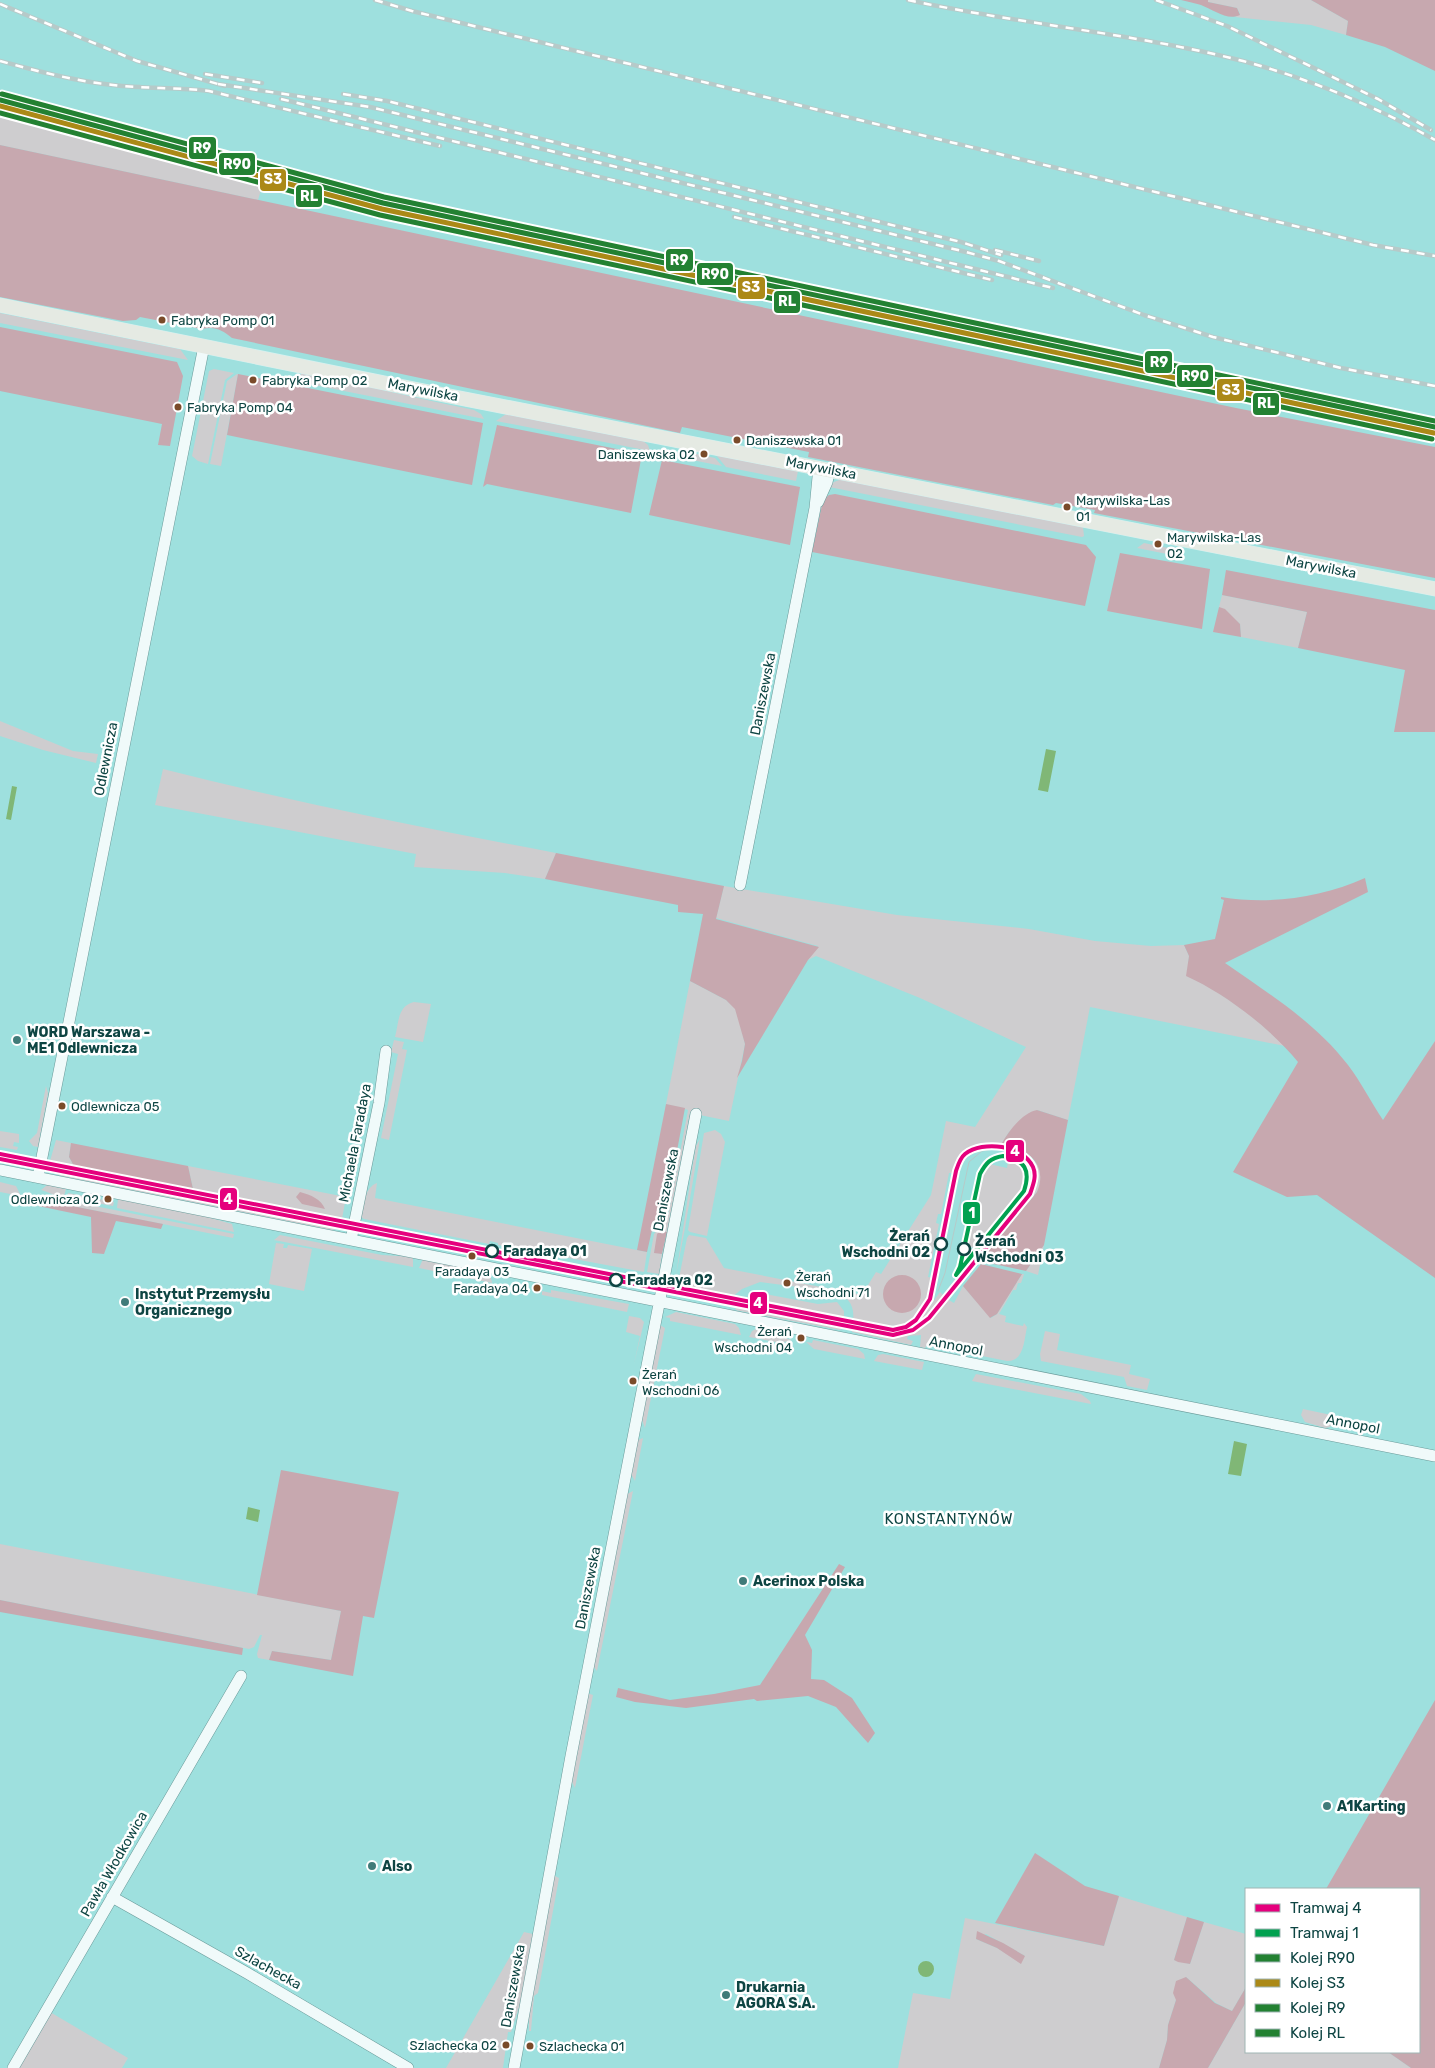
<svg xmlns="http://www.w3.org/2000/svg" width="1435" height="2068" viewBox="0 0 1435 2068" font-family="Rubik,sans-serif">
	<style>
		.green { fill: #cecdcf; fill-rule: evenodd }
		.forest { fill: #c7a8af }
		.water { fill: #80b776 }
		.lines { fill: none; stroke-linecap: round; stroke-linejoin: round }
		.minor-casing { stroke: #699a99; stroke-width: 12 }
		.major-casing { stroke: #d3f1f0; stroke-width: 15 }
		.minor { stroke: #f0fafa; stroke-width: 11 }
		.major { stroke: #e5eae3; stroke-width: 14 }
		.tram { stroke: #b6cac9; stroke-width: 1 }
		.rail-casing { stroke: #b6cac9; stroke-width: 4.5 }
		.rail { stroke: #fff; stroke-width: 2.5; stroke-dasharray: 8; stroke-linecap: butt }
		.rail-1-casing { stroke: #fff; stroke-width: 9 }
		.rail-2-casing { stroke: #fff; stroke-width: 9 }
		.rail-3-casing { stroke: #fff; stroke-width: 9 }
		.rail-4-casing { stroke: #fff; stroke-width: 9 }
		.rail-1 { stroke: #238132; stroke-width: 5 }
		.rail-2 { stroke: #ab8917; stroke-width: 5 }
		.rail-3 { stroke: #238132; stroke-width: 5 }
		.rail-4 { stroke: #238132; stroke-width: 5 }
		.tram-1-casing { stroke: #fff; stroke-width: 8 }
		.tram-2-casing { stroke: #fff; stroke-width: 8 }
		.tram-1 { stroke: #e5007d; stroke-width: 4 }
		.tram-2 { stroke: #01a150; stroke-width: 4 }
		.bus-dot { fill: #7a4b2a; stroke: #fff; stroke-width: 2 }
		.poi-dot { fill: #407b79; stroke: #fff; stroke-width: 2 }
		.stop-dot { fill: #fff; stroke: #0e4543; stroke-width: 2.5 }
		.labels { text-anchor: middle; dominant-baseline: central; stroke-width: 5; stroke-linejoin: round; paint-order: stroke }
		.bus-label { font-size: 13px; fill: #0e4543; stroke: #fff; text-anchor: start }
		.street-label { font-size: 14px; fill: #0e4543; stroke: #fff }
		.poi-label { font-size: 14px; font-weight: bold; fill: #0e4543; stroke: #fff; text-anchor: start }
		.stop-label { font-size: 14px; font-weight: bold; fill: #0e4543; stroke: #fff; text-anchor: start }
		.neighbourhood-label { font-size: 15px; letter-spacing: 1px; fill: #0e4543; stroke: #fff }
		.line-badge { stroke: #fff; stroke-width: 2 }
		.badge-label { font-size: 14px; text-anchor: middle; font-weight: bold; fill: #fff }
	</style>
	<rect width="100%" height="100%" fill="#9ee0de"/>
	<path class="green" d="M1208,0H1311L1348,21L1346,35L1311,25L1235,17L1240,14L1237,8L1208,2Z
		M0,104L265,177L258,200L0,145Z
		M0,313L180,349L188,360L0,323Z
		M214,369L234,373L225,380L208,464L198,461L192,456L209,371Z
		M301,373H309C364,385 419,399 474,410L481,414L484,419L299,382Z
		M237,374H238L221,466L210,464L227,381Z
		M506,414L642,440L648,445L650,451L496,421Z
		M683,451L715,458L722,466L682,458Z
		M716,455L798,471L796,481L726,467Z
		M842,479L1083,527L1084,536L1082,537L829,487L834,482Z
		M1144,543L1173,549L1177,556L1137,548Z
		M1222,595L1307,612L1298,648L1241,637L1240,624L1219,607Z
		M0,721L73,751L98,754L96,763L43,750L0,736Z
		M163,769C293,802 424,828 556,853L545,879L505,873L414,867L416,854L155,805Z
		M724,886L897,915L1029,929L1095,941L1151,946L1184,945L1189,956L1187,976C1223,992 1257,1019 1285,1046L1090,1007L1068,1120L1037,1110L1009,1132L1002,1143L1020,1148L1038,1165L1041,1175V1184L1037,1192L979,1261L1032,1195C1049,1167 1027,1151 1001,1146C976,1142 961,1147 954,1173H949L941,1214H938L936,1223L939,1224L928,1277L933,1278C919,1333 903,1330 853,1320C855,1306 848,1296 835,1292L760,1282L742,1289L732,1297L675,1286L678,1283L687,1238L689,1235L706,1238L724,1268L862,1295L876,1272L881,1274L931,1195L946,1121L975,1127L1026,1047L920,998L816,956L808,960L818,946L716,918Z
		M690,981L726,1000L735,1008L739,1020L745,1044L729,1121L690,1113L667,1232L660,1231L654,1252L662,1254L659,1274L647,1272L654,1234L668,1216L688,1110L666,1104Z
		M414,1002L431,1004L423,1042L395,1037C399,1023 397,1006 414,1002Z
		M394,1040L404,1042L402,1049L407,1050L389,1140L381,1138L398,1054L391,1052Z
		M46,1086L48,1093L38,1147L33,1146L29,1141L37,1133Z
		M715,1130L721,1134L725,1142L707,1236L690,1232L688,1230L704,1133Z
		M0,1131L19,1134V1143L14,1142L13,1146L18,1147L17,1150L0,1147Z
		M700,1139L685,1228L675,1280C683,1235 688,1191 696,1146Z
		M56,1140L71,1143L69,1157L74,1166L50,1161Z
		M1010,1152C1026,1157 1037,1169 1032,1186L974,1260L977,1248L963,1246L979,1168L985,1163L1007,1168Z
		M188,1166L346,1197L342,1219L193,1189Z
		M54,1172L341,1228L332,1230L61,1176Z
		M0,1182L16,1186L21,1196L0,1192Z
		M377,1183L375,1198L647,1252L644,1272L498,1245V1243L490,1241L489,1244L364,1219L361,1217C364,1204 364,1188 377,1183Z
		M47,1185L66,1189L64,1196C55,1197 49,1192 41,1190Z
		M68,1193L114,1202L113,1206L68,1198Z
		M50,1197L234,1234L233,1238L47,1201Z
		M118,1199L204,1216L232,1224L234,1232L117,1208Z
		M280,1235L382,1255L413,1257V1267L274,1240Z
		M276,1243L284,1244L283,1248H287L288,1245L312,1249L304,1291L269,1284Z
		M1044,1245L1038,1275L1026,1271Z
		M423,1259L490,1273L492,1283L419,1268Z
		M1022,1274H1024L1021,1283H1018L1016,1290H1013L999,1314L1006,1316L1005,1322L1023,1326L1024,1323L1027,1327C1024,1340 1024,1362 1007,1361L927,1345L925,1348L920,1347L921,1335L908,1336L907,1339L913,1341L911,1345L852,1332V1330C904,1341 912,1341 947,1299L954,1303L963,1286L991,1318L997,1314Z
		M551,1290L629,1304L627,1312L542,1295V1291L551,1293Z
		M940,1292L944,1296C933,1310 923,1323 907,1331L919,1321Z
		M765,1294L818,1304L837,1302L844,1311V1319L747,1300Z
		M737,1307L842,1328L840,1330L735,1310Z
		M676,1312L735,1324L739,1328L741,1335L670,1321V1318L665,1317Z
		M629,1316L640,1318L644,1322L634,1364L640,1336L626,1332Z
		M660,1325L665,1328L645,1428L642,1420Z
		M756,1329L786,1335V1338L792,1340L781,1343L749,1337L752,1331Z
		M1045,1331L1060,1334L1057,1350L1131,1365L1129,1374L1150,1379L1147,1390L1127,1386L1124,1377L1041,1361L1040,1354Z
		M813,1340L858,1349L864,1354L865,1359L814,1349L806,1342L812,1343Z
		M883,1354L924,1362L922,1370L874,1361L878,1355Z
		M976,1374L1081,1394L1090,1401L1091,1404L972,1381Z
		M1303,1409L1336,1416L1330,1427L1325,1428L1305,1422L1301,1415Z
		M643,1438L635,1481L631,1474L638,1440Z
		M633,1491L597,1671L593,1666L627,1494Z
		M0,1544L341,1611L331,1660L272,1651L269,1660L258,1658L257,1654L262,1635H260L254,1647L249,1649L0,1600Z
		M587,1693L593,1695L575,1788L572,1782Z
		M553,1875L559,1878L538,1993L534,1996L531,2031H529V2014Z
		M1119,1896L1187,1917L1174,1960L1190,1964L1204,1922L1246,1934V1987L1232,2011L1216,2003L1186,1977L1176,2000L1168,2025L1167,2040L1159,2068H898L913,1993L950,1999L965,1918L1104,1946ZM986,1934L1025,1956L1014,1958L997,1948L976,1939Z
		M524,1932L533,1934L521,2001L511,2032H508L503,2068H446Z
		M1246,2002V2052H1388L1411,2068H1208Z
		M50,2012L128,2058L122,2068H19Z"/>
	<path class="forest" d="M1181,0H1208V2L1237,8L1240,15C1227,21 1214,10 1201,5C1195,3 1188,2 1181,0Z
		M1311,0H1435V71L1385,47L1346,35L1348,21Z
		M0,145L1236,408L1435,447V578L1094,513L1095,510L1056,503L1053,505L808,457L809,452L682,427L680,433L232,338C222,330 215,326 202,329L140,317L136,320L123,321L0,297Z
		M0,327L177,362L183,376L170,446L158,445L162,424L0,391Z
		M238,374L483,423L472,485L227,435Z
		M497,425L642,454L631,513L487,484L483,487Z
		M662,460L800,487L790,545L649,515Z
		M835,494L1086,545L1096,557L1085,606L812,552L823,500L829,495Z
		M1120,553L1210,569L1202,629L1107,611Z
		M1226,570L1435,610V732H1394L1405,670L1298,648L1307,612L1222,595Z
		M1219,607L1225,609L1240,624L1241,637L1213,632Z
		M556,853L724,886L716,919L819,947L808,960L737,1078L742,1061L745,1044L735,1009L726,1000L690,981L703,914L678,912V905L545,879Z
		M1365,878L1368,892L1225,963C1269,994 1315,1022 1348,1065C1361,1082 1371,1102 1383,1120L1435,1041V1278L1317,1195L1287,1197L1233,1172L1298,1062C1270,1028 1226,994 1186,976L1189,956L1184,945L1215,939L1224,900L1221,899V897C1269,905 1320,898 1365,878Z
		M666,1104L685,1108L665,1215L652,1230L647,1252L637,1250Z
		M1037,1110L1068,1120L1044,1245L1026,1271L980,1261L1037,1192C1049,1163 1026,1149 1002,1143C1009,1131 1022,1113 1037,1110Z
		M71,1143L188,1166L193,1189L74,1166L69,1157Z
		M300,1192C311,1195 321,1199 325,1209L302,1204L296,1197Z
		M39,1199L47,1201L163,1224L161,1229L116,1221L104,1254L92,1253L91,1217L38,1206Z
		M660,1231L667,1232L662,1254L654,1253L657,1234Z
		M981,1264L1022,1274L997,1314L990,1318L963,1286Z
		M883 1294a19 19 0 1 1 38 0a19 19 0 1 1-38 0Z
		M281,1470L399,1492L374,1618L363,1616L353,1676L269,1660L272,1651L331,1660L341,1611L257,1595Z
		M839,1564L845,1567L805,1635L812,1650L811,1679L824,1680L852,1698L875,1733L868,1743L836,1707L808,1696L757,1701L754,1699L686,1708L635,1702L616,1697L618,1688L670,1700L714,1694L760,1685Z
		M0,1600L243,1648L242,1655L0,1612Z
		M1435,1700V2068H1411L1388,2052H1419V1889H1326Z
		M1035,1853L1085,1886L1119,1896L1104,1946L995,1923Z
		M1187,1917L1204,1922L1190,1964L1178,1962L1174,1960Z
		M977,1931L1003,1943L1025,1956L1021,1964L997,1948L976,1939Z
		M1186,1977L1215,2003L1232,2011L1246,1987V2002L1208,2068H1159L1167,2040L1168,2025L1176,2000L1173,1993L1176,1981Z"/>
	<path class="water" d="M1046,749L1056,751L1048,792L1038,790Z
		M12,786L17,787L11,820L6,819Z
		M1234,1441L1247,1444L1241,1476L1228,1474Z
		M248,1507L260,1510L258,1522L246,1519Z
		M918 1969a8 8 0 1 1 16 0a8 8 0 1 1-16 0Z"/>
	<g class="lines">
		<g class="minor-casing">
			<path id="minor" d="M818,502L827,482L830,469
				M740,885L815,508L819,467
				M0,1170L1435,1456
				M38,1177L204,346
				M351,1240L379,1103L386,1051
				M112,1897L247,1973L408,2068
				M13,2068L241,1676
				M514,2068L571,1756L696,1114"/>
		</g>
		<g class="major-casing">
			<path id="major" d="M0,305L424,391L1435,589"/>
		</g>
		<use href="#minor" class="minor"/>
		<use href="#major" class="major"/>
		<path class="tram" d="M938,1291L945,1273L969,1162L982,1151L998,1148"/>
		<g class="rail-casing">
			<path id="rail" d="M375,0L412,11L1373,245L1435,256
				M908,0C1019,24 1133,33 1243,61C1310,79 1375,106 1435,140
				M1156,0L1227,26L1378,99L1431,130
				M0,4L137,61L225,86
				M0,61C37,71 74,81 113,85C145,89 177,87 209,91L440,146
				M205,74L262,83
				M218,84L370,107L966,252L999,261L1144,315L1213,337L1341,368L1435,386
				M343,94L387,101L961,242L1001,255
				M281,99L1053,288
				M734,217L992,280
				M995,250L1039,261"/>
		</g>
		<use href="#rail" class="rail"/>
		<g class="rail-1-casing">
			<path id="rail-1" d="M0,100L383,203L1435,427"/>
		</g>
		<g class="rail-2-casing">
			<path id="rail-2" d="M0,106L382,209L1434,433"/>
		</g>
		<g class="rail-3-casing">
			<path id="rail-3" d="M2,94L384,197L1435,421"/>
		</g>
		<g class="rail-4-casing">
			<path id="rail-4" d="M0,113L380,215L1432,439"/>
		</g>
		<use href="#rail-1" class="rail-1"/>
		<use href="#rail-2" class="rail-2"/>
		<use href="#rail-3" class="rail-3"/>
		<use href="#rail-4" class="rail-4"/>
		<g class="tram-1-casing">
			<path id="tram-1" d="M0,1154L893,1330L906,1327L916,1320L930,1299L956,1171C958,1165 960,1158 965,1154C983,1140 1023,1145 1033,1167C1037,1176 1033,1185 1030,1194L929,1318L913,1330L893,1335L0,1159"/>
		</g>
		<g class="tram-2-casing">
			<path id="tram-2" d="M1003,1156C1025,1160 1031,1170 1024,1191L956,1275L960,1267L980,1174C986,1163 990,1158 1003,1156Z"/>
		</g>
		<use href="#tram-1" class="tram-1"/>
		<use href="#tram-2" class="tram-2"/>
	</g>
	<g class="bus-dot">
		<circle cx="162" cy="320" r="4.5"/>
		<circle cx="253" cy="380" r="4.5"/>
		<circle cx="178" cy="407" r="4.5"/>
		<circle cx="737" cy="440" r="4.5"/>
		<circle cx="704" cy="454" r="4.5"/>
		<circle cx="1067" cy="507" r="4.5"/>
		<circle cx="1158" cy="544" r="4.5"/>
		<circle cx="62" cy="1106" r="4.5"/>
		<circle cx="108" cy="1199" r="4.5"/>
		<circle cx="472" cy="1256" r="4.5"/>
		<circle cx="787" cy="1283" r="4.5"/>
		<circle cx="537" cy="1288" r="4.5"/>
		<circle cx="801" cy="1338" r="4.5"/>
		<circle cx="633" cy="1381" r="4.5"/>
		<circle cx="506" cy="2045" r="4.5"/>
		<circle cx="530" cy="2046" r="4.5"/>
	</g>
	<g class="poi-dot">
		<circle cx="17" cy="1040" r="5"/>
		<circle cx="125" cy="1302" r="5"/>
		<circle cx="743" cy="1581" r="5"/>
		<circle cx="1327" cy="1806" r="5"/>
		<circle cx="372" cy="1866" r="5"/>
		<circle cx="726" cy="1995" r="5"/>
	</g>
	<g class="stop-dot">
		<circle cx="941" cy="1244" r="6"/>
		<circle cx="964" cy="1249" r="6"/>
		<circle cx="492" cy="1251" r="6"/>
		<circle cx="616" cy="1280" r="6"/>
	</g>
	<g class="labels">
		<g class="bus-label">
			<text x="171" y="320">Fabryka Pomp 01</text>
			<text x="262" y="380">Fabryka Pomp 02</text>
			<text x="187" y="407">Fabryka Pomp 04</text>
			<text x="746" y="440">Daniszewska 01</text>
			<text x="695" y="454" text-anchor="end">Daniszewska 02</text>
			<text x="1076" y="500">Marywilska-Las<tspan x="1076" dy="16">01</tspan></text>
			<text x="1167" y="537">Marywilska-Las<tspan x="1167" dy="16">02</tspan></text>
			<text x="71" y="1106">Odlewnicza 05</text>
			<text x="99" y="1199" text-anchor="end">Odlewnicza 02</text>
			<text x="472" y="1271" text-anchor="middle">Faradaya 03</text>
			<text x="796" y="1276">Żerań<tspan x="796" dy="16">Wschodni 71</tspan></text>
			<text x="528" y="1288" text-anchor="end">Faradaya 04</text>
			<text x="792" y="1331" text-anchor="end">Żerań<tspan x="792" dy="16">Wschodni 04</tspan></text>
			<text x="642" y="1374">Żerań<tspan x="642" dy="16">Wschodni 06</tspan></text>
			<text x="497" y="2045" text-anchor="end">Szlachecka 02</text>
			<text x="539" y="2046">Szlachecka 01</text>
		</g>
		<g class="street-label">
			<text transform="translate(423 390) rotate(11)">Marywilska</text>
			<text transform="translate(821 468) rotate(11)">Marywilska</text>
			<text transform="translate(1321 567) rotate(11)">Marywilska</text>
			<text transform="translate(763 694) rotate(-79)">Daniszewska</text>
			<text transform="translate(106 759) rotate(-79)">Odlewnicza</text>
			<text transform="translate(355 1143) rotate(-79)">Michaela Faradaya</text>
			<text transform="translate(666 1190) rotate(-79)">Daniszewska</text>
			<text transform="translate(956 1346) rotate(11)">Annopol</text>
			<text transform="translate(1353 1424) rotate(11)">Annopol</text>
			<text transform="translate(588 1588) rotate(-79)">Daniszewska</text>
			<text transform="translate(114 1864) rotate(-60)">Pawła Włodkowica</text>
			<text transform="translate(268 1968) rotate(29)">Szlachecka</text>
			<text transform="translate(513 1986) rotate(-80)">Daniszewska</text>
		</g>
		<g class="poi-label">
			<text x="27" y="1032">WORD Warszawa -<tspan x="27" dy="16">ME1 Odlewnicza</tspan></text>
			<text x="135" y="1294">Instytut Przemysłu<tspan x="135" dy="16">Organicznego</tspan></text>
			<text x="753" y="1581">Acerinox Polska</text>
			<text x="1337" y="1806">A1Karting</text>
			<text x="382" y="1866">Also</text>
			<text x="736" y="1987">Drukarnia<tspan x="736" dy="16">AGORA S.A.</tspan></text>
		</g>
		<g class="stop-label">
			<text x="930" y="1236" text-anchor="end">Żerań<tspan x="930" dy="16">Wschodni 02</tspan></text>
			<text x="975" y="1241">Żerań<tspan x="975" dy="16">Wschodni 03</tspan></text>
			<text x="503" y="1251">Faradaya 01</text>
			<text x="627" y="1280">Faradaya 02</text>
		</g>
		<g class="neighbourhood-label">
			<text x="949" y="1519">KONSTANTYNÓW</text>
		</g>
	</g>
	<g class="line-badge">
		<rect x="188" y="136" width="29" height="24" rx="5" fill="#238132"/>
		<rect x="218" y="152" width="38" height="24" rx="5" fill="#238132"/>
		<rect x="259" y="168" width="28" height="24" rx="5" fill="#ab8917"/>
		<rect x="295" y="184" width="28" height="24" rx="5" fill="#238132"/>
		<rect x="665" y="248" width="29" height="24" rx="5" fill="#238132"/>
		<rect x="696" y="262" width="38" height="24" rx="5" fill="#238132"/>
		<rect x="737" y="276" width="29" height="24" rx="5" fill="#ab8917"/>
		<rect x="773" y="290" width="28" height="24" rx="5" fill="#238132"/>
		<rect x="1144" y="350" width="29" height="24" rx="5" fill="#238132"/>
		<rect x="1176" y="364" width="38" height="24" rx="5" fill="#238132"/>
		<rect x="1216" y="378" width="29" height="24" rx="5" fill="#ab8917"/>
		<rect x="1252" y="392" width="28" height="24" rx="5" fill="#238132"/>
		<rect x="1005" y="1139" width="20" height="24" rx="5" fill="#e5007d"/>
		<rect x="219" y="1187" width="19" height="24" rx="5" fill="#e5007d"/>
		<rect x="962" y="1201" width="19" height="24" rx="5" fill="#01a150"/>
		<rect x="749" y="1291" width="19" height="24" rx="5" fill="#e5007d"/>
	</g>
	<g class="badge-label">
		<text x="202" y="153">R9</text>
		<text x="237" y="169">R90</text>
		<text x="273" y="184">S3</text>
		<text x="309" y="201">RL</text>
		<text x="679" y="265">R9</text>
		<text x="715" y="279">R90</text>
		<text x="751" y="292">S3</text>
		<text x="787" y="306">RL</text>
		<text x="1159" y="367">R9</text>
		<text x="1195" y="381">R90</text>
		<text x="1231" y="395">S3</text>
		<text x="1266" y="408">RL</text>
		<text x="1015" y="1156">4</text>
		<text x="228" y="1204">4</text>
		<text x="972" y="1218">1</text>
		<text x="758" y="1308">4</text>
	</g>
	<rect x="1245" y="1888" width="175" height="165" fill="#ffffff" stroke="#9fb5b4"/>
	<rect x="1255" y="1904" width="25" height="8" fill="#e5007d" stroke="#9fb5b4"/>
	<text x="1290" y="1913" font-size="15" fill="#0e4543">Tramwaj 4</text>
	<rect x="1255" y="1929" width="25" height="8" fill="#01a150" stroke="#9fb5b4"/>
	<text x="1290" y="1938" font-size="15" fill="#0e4543">Tramwaj 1</text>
	<rect x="1255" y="1954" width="25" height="8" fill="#238132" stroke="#9fb5b4"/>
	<text x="1290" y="1963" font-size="15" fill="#0e4543">Kolej R90</text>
	<rect x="1255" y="1979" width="25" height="8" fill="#ab8917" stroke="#9fb5b4"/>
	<text x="1290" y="1988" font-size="15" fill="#0e4543">Kolej S3</text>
	<rect x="1255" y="2004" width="25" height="8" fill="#238132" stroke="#9fb5b4"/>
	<text x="1290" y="2013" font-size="15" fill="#0e4543">Kolej R9</text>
	<rect x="1255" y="2029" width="25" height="8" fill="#238132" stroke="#9fb5b4"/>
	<text x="1290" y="2038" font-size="15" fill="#0e4543">Kolej RL</text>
</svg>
